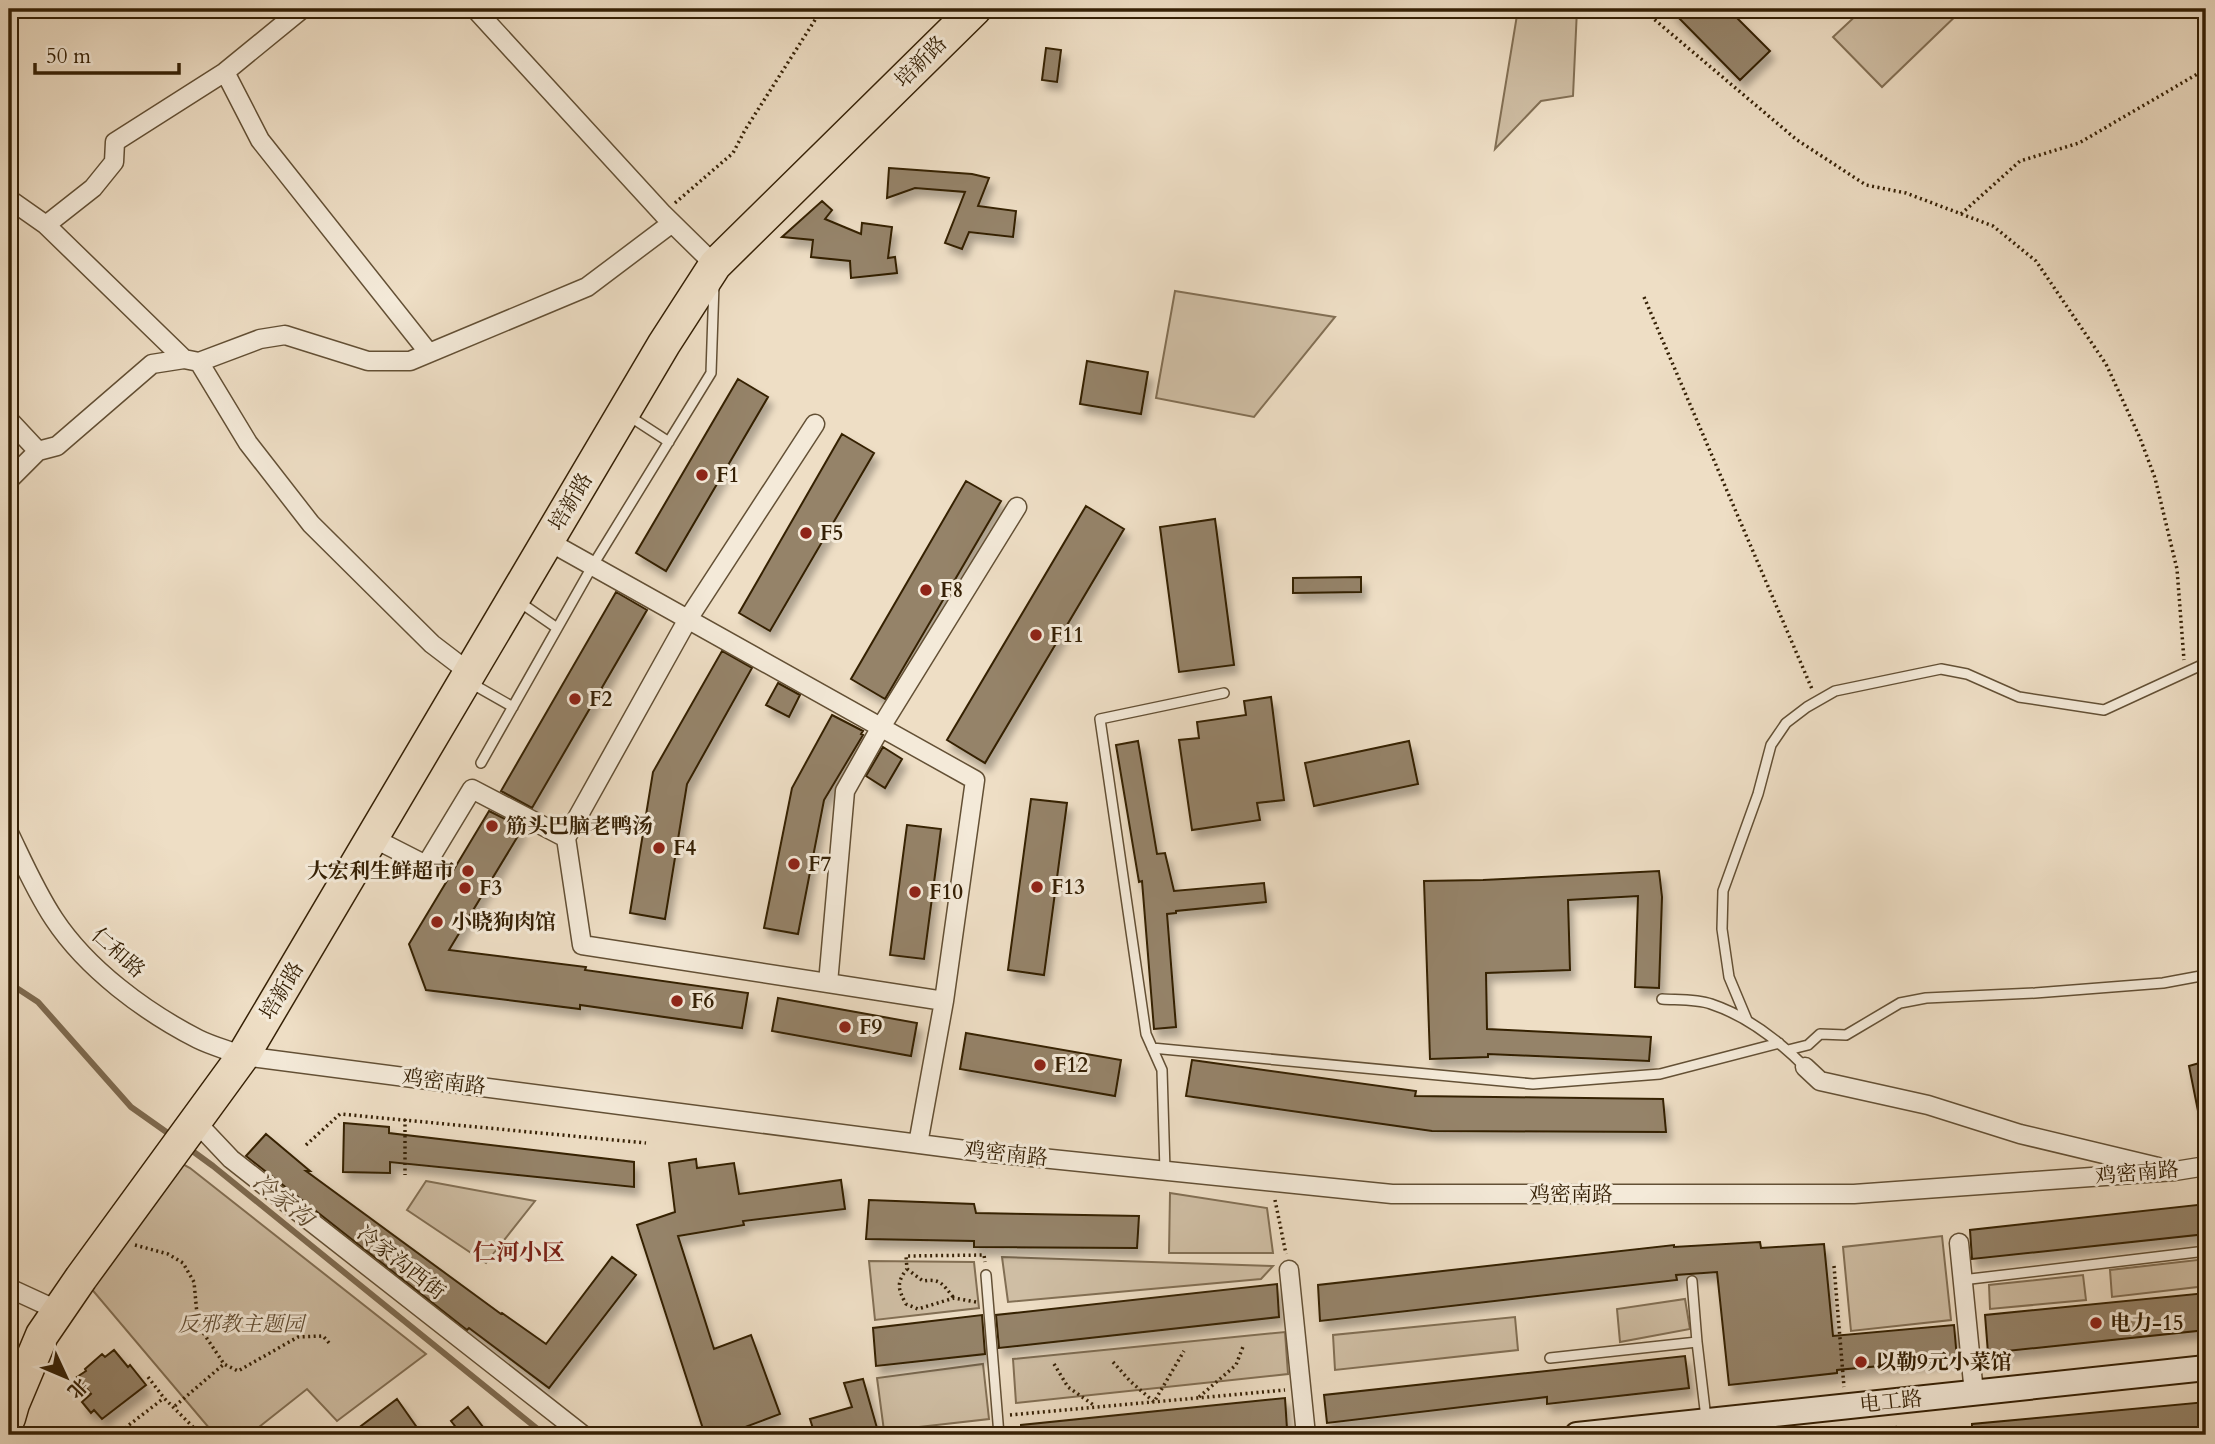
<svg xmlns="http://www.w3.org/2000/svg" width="2215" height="1444" viewBox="0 0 2215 1444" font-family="Cardo,'Noto Serif SC',serif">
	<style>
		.green { fill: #cfbea4; stroke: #826f54; stroke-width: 2 }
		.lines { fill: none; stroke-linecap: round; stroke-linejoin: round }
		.stream { stroke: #7e6b51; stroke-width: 6 }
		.building { fill: #958369; stroke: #352005; stroke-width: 2; filter: url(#shadow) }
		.lane-casing { stroke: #635035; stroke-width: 12 }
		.street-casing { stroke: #635035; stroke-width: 21 }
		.secondary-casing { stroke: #352005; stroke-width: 28 }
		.highway-casing { stroke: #352005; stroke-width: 35 }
		.path { stroke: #352005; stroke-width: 3.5; stroke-dasharray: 2 3.5; stroke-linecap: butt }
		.lane { stroke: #f4ead9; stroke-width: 9 }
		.street { stroke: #f4ead9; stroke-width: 18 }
		.secondary { stroke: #f4ead9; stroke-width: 24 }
		.highway { stroke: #eedec5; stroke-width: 32 }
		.poi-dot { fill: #8f2418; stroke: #f4ead9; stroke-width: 2.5 }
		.labels { text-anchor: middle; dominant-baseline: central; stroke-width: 6; stroke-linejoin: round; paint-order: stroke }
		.street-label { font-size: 21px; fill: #352005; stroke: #f4ead9 }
		.poi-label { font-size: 21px; font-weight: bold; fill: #352005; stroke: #f4ead9; text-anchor: start }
		.park-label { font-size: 21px; font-style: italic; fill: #634f35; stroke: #f4ead9 }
		.water-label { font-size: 23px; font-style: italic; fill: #604c31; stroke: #f4ead9 }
		.neighbourhood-label { font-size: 23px; font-weight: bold; fill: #7a1f14; stroke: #f4ead9 }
	</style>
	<defs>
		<filter id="shadow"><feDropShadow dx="4.5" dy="8" stdDeviation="3.5" flood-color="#0004"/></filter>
	</defs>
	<rect width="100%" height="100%" fill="#eedec5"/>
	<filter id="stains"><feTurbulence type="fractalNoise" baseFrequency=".00286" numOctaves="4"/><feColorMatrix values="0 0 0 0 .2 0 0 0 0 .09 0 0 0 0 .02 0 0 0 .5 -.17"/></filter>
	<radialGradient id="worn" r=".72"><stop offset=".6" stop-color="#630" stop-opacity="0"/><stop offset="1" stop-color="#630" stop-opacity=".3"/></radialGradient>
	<path class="green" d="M1518,9H1577L1573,96L1541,101L1495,149Z
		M1863,9H1963L1882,87L1833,37Z
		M1175,291L1335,317L1254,417L1156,398Z
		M179,1162L190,1168L426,1354L337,1421L307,1389L249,1435H215L89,1286Z
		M426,1181L535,1201L486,1263L407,1210Z
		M1170,1193L1267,1208L1273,1253H1169Z
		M1942,1236L1951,1320L1851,1331L1843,1247Z
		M1002,1257L1273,1266L1261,1279L1008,1302Z
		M2206,1259V1286L2112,1297L2110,1270Z
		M869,1261L974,1262L979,1308L875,1320Z
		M2083,1275L2086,1300L1990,1309L1989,1285Z
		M1685,1299L1690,1329L1620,1342L1617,1309Z
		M1515,1317L1518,1350L1335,1370L1333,1335Z
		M1285,1332L1288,1374L1016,1403L1013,1359Z
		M983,1364L989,1419L884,1431L877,1378Z"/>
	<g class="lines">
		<path class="stream" d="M9,983L38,1002L131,1107L172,1136
			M187,1147L213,1166L545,1435"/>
	</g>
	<path class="building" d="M1670,9H1728L1770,51L1740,80Z
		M1046,48L1061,50L1057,82L1042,80Z
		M889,168L972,174L989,178L978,206L1016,211L1013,237L969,232L962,249L945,243L965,192L915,188L887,198Z
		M822,201L832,210L825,219L861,234L862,223L892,227L888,258L895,257L897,273L851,278L850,261L811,257L813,240L782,237Z
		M1087,361L1148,372L1141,414L1080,404Z
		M738,379L768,397L666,571L636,553Z
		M842,434L874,453L770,631L739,613Z
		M966,481L1001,501L885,699L851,679Z
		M1086,506L1124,529L985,763L947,740Z
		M1215,519L1234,665L1179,672L1160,527Z
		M1361,577V592L1293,593V578Z
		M616,592L647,610L532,808L501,791Z
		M722,651L752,668L687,784L665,919L630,913L653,772Z
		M778,683L800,695L789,717L766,705Z
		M1271,697L1284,800L1257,803L1260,820L1192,830L1179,740L1199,738L1197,722L1246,715L1244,701Z
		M832,715L863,731L861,734L863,735L824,800L798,934L764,928L792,788Z
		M1138,741L1157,854L1165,853L1174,891L1264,883L1266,902L1176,911V913L1167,914L1176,1027L1154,1029L1142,881L1139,882L1116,745Z
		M1409,741L1418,784L1314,806L1305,763Z
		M883,747L902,759L885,788L866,776Z
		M1031,799L1067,803L1044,975L1008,970Z
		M489,811L521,827V831L449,950L586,967L585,970L748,993L742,1028L580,1005V1009L426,990L409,944Z
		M907,825L941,829L924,959L890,955Z
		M1659,871L1662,897L1659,988L1635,987L1638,896L1568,900L1570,970L1486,973L1487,1029L1651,1037L1649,1061L1488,1054V1057L1430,1059L1424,881L1483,880Z
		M778,998L917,1023L911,1056L772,1031Z
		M966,1033L1121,1060L1115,1096L960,1069Z
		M1192,1060L1416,1091L1415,1096L1663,1099L1666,1132L1432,1131L1186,1096Z
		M2206,1061V1115L2199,1116L2189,1066Z
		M344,1123L389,1127V1133L634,1162V1187L390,1162V1173L343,1172Z
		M266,1134L310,1171H306L501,1314L502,1313L546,1344L612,1257L636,1275L549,1388L469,1328L467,1330L246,1156Z
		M696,1159L697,1168L734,1163L739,1194L841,1180L845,1209L743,1221L744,1225L678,1236L714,1349L751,1335L780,1414L724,1435H705L637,1225L675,1212L669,1163Z
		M869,1200L974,1204L976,1213L1139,1216L1137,1248L974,1247V1241L866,1239Z
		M2206,1204V1234L1972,1259L1970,1230Z
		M1760,1242L1761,1248L1824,1244L1833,1336L1954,1325L1957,1359L1837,1370V1373L1729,1385L1717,1272L1676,1275L1677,1280L1320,1321L1318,1285L1674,1245V1247Z
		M1277,1284L1279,1317L999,1348L996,1315Z
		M2206,1293V1330L1988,1353L1985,1315Z
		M982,1315L985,1354L876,1366L873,1328Z
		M114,1350L128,1367L130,1365L146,1385L102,1419L94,1410L91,1413L82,1402L91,1394L77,1377L86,1371L85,1369L102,1354L105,1357Z
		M1685,1356L1689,1388L1547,1404V1397L1327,1423L1324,1395Z
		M863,1379L879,1435H815L810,1419L852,1407L844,1383Z
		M1285,1398L1287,1429L1224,1435H1021V1425Z
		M397,1399L418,1429L409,1435H349Z
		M2206,1402V1434L1972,1435V1424Z
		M468,1407L489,1435H462L451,1421Z"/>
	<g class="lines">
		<g class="lane-casing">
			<path id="lane" d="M629,416L669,442
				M518,601L557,628
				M469,682L513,707
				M481,763L593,565L711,373L714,284
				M1662,999C1678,1000 1697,999 1711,1004C1747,1016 1779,1041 1805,1067
				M1747,1020L1729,977L1722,929L1723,891L1758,794L1771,745L1786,723L1807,707L1835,691L1941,669L1967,674L2019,697L2104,710L2206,663
				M1152,1048L1533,1084L1660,1074L1779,1043
				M1788,1050L1808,1045L1820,1034L1846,1035L1900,1003L1926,998L2035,993L2163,983L2206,975
				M1165,1171L1162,1070L1146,1034L1100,719L1224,693
				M986,1275L999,1435
				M1962,1280L2206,1251
				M1692,1281L1697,1342
				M1550,1358L1697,1342L1708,1435"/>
		</g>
		<g class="street-casing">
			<path id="street" d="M475,9L663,214L715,265
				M225,72L260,140L429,353
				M9,199L46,225L184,359L199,362L260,339L285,335L368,361H410L587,287L672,223
				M46,225L93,188L114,162L115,142L225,72L302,9
				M199,362L248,443L311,524L432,644L470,673
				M9,420L38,451
				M815,424L688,619L566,838L582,945L944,1001
				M9,480L38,451L57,446L152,364L184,359
				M548,541L975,780L944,1001L918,1144
				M9,833C23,862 36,892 54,919C87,969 145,1012 198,1039C212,1046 228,1050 243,1056L973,1151L1392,1194H1854L2175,1171L2206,1166
				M373,838L426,865L472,789L566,838
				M828,983L845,791L881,727L1017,507
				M1805,1067L1820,1081L1928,1105L2020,1134L2158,1167
				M196,1122L231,1159L583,1435
				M1959,1243L1974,1393
				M1289,1270L1306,1435
				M9,1288L59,1311"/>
		</g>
		<g class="secondary-casing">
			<path id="secondary" d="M1577,1435L2206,1368"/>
		</g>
		<g class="highway-casing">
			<path id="highway" d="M9,1418L13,1404L42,1335L81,1278L243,1056L664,344L715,265L975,9"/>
		</g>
		<path class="path" d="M1642,9L1797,140L1866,185L1906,193L1993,226L2036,261L2106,364L2140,438L2155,478L2177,569L2184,660
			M675,203L733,153L745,130L822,9
			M1961,214L2020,161L2079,143L2206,69
			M1644,297L1812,689
			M405,1119V1175
			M306,1145L340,1114L646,1143
			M1275,1200L1286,1254
			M135,1245L168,1254L183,1263L194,1282L198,1325L224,1364L238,1371L298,1337L323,1336L330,1344
			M1834,1266L1844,1387
			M907,1269L923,1281C941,1278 943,1285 954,1298
			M976,1302L954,1298L918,1309L906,1304C898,1289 896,1283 907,1269L906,1256L984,1255L985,1262
			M1113,1362L1130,1381L1154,1402L1184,1351
			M1054,1364L1068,1387L1095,1406
			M148,1377L164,1398L201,1435
			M1199,1397L1236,1365L1244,1344
			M175,1406L224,1364
			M1010,1415L1285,1390
			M1895,1426L1896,1435
			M116,1435L164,1398"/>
		<use href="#lane" class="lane"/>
		<use href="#street" class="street"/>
		<use href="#secondary" class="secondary"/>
		<use href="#highway" class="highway"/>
	</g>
	<g class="poi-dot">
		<circle cx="702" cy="475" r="7"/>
		<circle cx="806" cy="533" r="7"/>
		<circle cx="926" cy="590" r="7"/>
		<circle cx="1036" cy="635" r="7"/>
		<circle cx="575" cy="699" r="7"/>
		<circle cx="492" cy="826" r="7"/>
		<circle cx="659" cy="848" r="7"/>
		<circle cx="794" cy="864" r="7"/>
		<circle cx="468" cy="871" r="7"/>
		<circle cx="1037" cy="887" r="7"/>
		<circle cx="465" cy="888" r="7"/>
		<circle cx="915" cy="892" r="7"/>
		<circle cx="437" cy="922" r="7"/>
		<circle cx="677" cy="1001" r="7"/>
		<circle cx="845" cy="1027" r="7"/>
		<circle cx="1040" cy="1065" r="7"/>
		<circle cx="2096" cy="1323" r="7"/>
		<circle cx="1861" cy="1362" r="7"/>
	</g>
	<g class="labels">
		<g class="street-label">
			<text transform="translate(921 62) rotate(-45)">培新路</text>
			<text transform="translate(571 502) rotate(-59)">培新路</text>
			<text transform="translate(118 953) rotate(42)">仁和路</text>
			<text transform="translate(282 991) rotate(-59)">培新路</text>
			<text transform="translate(444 1082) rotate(7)">鸡密南路</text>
			<text transform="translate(1006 1154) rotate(6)">鸡密南路</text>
			<text transform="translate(2137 1173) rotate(-5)">鸡密南路</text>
			<text x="1571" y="1194">鸡密南路</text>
			<text transform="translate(401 1263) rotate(38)">冷家沟西街</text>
			<text transform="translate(1891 1402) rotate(-6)">电工路</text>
		</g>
		<g class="poi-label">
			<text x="716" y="475">F1</text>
			<text x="820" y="533">F5</text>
			<text x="940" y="590">F8</text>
			<text x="1050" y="635">F11</text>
			<text x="589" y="699">F2</text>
			<text x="506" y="826">筋头巴脑老鸭汤</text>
			<text x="673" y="848">F4</text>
			<text x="808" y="864">F7</text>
			<text x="454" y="871" text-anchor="end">大宏利生鲜超市</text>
			<text x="1051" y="887">F13</text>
			<text x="479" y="888">F3</text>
			<text x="929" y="892">F10</text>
			<text x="451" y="922">小晓狗肉馆</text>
			<text x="691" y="1001">F6</text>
			<text x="859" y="1027">F9</text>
			<text x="1054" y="1065">F12</text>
			<text x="2110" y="1323">电力-15</text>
			<text x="1875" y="1362">以勒9元小菜馆</text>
		</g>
		<g class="park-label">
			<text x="241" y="1324">反邪教主题园</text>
		</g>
		<g class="water-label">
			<text transform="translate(283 1200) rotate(39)">冷家沟</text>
		</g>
		<g class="neighbourhood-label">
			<text x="519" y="1252">仁河小区</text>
		</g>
	</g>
	<rect width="2215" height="1444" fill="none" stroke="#eedec5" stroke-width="35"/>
	<rect x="10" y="10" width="2194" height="1423" fill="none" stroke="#352005" stroke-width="3.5"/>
	<rect x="18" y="18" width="2180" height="1409" fill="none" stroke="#352005" stroke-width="2"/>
	<g transform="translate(66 1377) rotate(134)" stroke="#f4ead9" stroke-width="5" paint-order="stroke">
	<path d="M0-5L12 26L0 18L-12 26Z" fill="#352005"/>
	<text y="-10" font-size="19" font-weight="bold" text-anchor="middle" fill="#352005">北</text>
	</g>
	<path d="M35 63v10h144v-10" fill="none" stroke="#352005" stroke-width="3.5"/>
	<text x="46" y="63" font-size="21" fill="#352005" stroke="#f4ead9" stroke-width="5" paint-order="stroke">50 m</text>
	<rect width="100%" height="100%" filter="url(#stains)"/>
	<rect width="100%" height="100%" fill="url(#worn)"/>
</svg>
